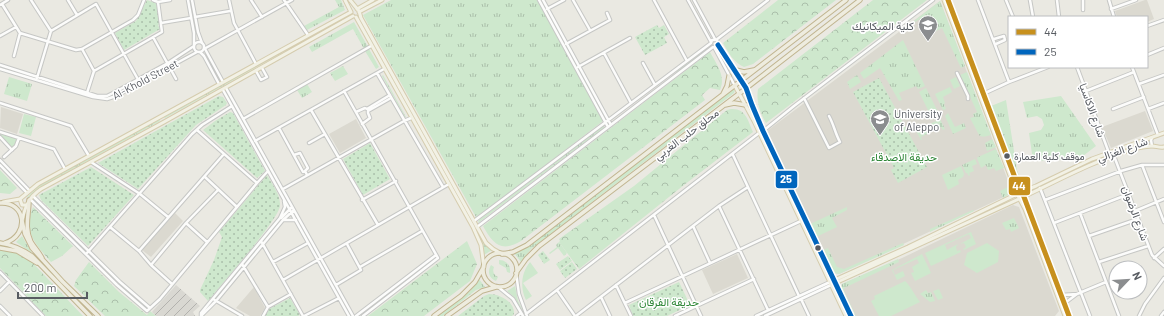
<svg xmlns="http://www.w3.org/2000/svg" width="1164" height="316" viewBox="0 0 1164 316" font-family="Barlow,Vazirmatn,sans-serif">
	<style>
		.industrial { fill: url(#industrial-furrows) }
		.education { fill: #dbd9d0 }
		.grass { fill: url(#grass-tufts) }
		.forest { fill: url(#forest-crowns) }
		.park { fill: url(#park-dots) }
		.garden { fill: #cee8cd }
		.lines { fill: none; stroke-linecap: round; stroke-linejoin: round }
		.minor-casing { stroke: #c6c7c5; stroke-width: 4.5 }
		.major-casing { stroke: #d5ccae; stroke-width: 5 }
		.highway-casing { stroke: #c1b590; stroke-width: 5.5 }
		.minor { stroke: #fcfcfb; stroke-width: 2.5 }
		.major { stroke: #f2f1e5; stroke-width: 3 }
		.highway { stroke: #eeecdf; stroke-width: 3.5 }
		.bus-1-casing { stroke: #fff; stroke-width: 8 }
		.bus-2-casing { stroke: #fff; stroke-width: 8 }
		.bus-1 { stroke: #c7901d; stroke-width: 5 }
		.bus-2 { stroke: #0065bd; stroke-width: 5 }
		.bus-dot { fill: #585c62; stroke: #fff; stroke-width: 1.5 }
		.labels { text-anchor: middle; dominant-baseline: central; stroke-width: 3; stroke-linejoin: round; paint-order: stroke }
		.bus-label { font-size: 10px; fill: #585c62; stroke: #fff; text-anchor: start }
		.poi-label { font-size: 11px; fill: #585c62; stroke: #fff; text-anchor: end }
		.street-label { font-size: 11px; fill: #585c62; stroke: #fff }
		.park-label { font-size: 11px; fill: #2c8635; stroke: #fff }
		.line-badge { stroke: #fff; stroke-width: 1.5 }
		.badge-label { font-size: 11px; text-anchor: middle; font-weight: bold; fill: #fff }
	</style>
	<defs>
		<pattern id="industrial-furrows" width="10" height="10" patternUnits="userSpaceOnUse"><rect width="10" height="10" fill="#d9d8d2"/><path d="M-1 1l2-2M0 10L10 0M9 11l2-2" fill="none" stroke="#b3b2ae"/></pattern>
		<pattern id="grass-tufts" width="24" height="20" patternUnits="userSpaceOnUse"><rect width="24" height="20" fill="#cee8cd"/><path d="M3 7l-1-3M5 7V3M7 7l1-3M15 17l-1-3M17 17v-4M19 17l1-3" fill="none" stroke="#aabfaa"/></pattern>
		<pattern id="forest-crowns" width="20" height="18" patternUnits="userSpaceOnUse"><rect width="20" height="18" fill="#cee8cd"/><path d="M2 6a3 3 0 1 1 6 0M12 15a3 3 0 1 1 6 0" fill="none" stroke="#aabfaa"/></pattern>
		<pattern id="park-dots" width="8" height="8" patternUnits="userSpaceOnUse"><rect width="8" height="8" fill="#cee8cd"/><path d="M2 2h.1M6 6h.1" fill="none" stroke="#aabfaa" stroke-width="1.8" stroke-linecap="round"/></pattern>
	</defs>
	<rect width="100%" height="100%" fill="#eae9e2"/>
	<path class="industrial" d="M176,285L200,306L193,312L195,316H156L152,312Z"/>
	<path class="education" d="M1145,0H1147L1154,19L1147,22V17H1117L1115,11Z
		M940,1L1010,186L1008,195L839,274L834,273L767,131Z
		M1,107L23,114L17,134L0,128Z
		M1145,111L1153,131L1111,148L1102,127Z
		M356,119L366,138L340,153L329,134Z
		M1013,205L1019,207L1059,311L1055,316H854L841,288L842,284L902,258Z
		M175,213L183,221L151,257L142,250Z
		M737,254L748,278L713,294L702,270Z
		M254,287L265,308L260,316H250L236,308Z"/>
	<path class="grass" d="M335,0H341L345,10L307,30L304,26L339,7Z
		M391,0H537L603,121L521,184L476,217L363,15Z
		M940,1L965,66L961,68L942,28L932,33L928,24L931,23L927,15L906,27Z
		M346,16L347,18L286,51V49Z
		M354,22L368,47L364,49L353,29L312,52L309,47Z
		M903,40L925,86L918,89L916,86L899,93L902,100L899,101L880,68L864,79L860,73Z
		M710,46L711,47L677,73L676,72Z
		M369,49L379,67L376,69L365,51Z
		M282,52V53L165,118L164,117Z
		M343,66L348,74L335,81L330,73Z
		M967,72L991,135C987,136 982,138 979,135L970,118L974,117L973,114L977,112L960,75Z
		M383,75L406,117H405L382,76Z
		M857,75L861,82L850,89L847,82Z
		M9,77L32,84L27,101L4,94Z
		M956,77L960,86L954,89L950,80Z
		M307,84L312,92L302,98L297,90Z
		M950,87L952,92L943,97L945,103L944,104L946,109L943,110L935,94Z
		M926,88L938,112L931,116L919,92Z
		M732,90H735L734,93L531,249L521,262L514,253L520,251L546,233Z
		M1061,96L1096,146L1079,159L1033,161L1029,133L1041,130L1044,125L1042,119L1037,116L1027,118L1023,102Z
		M1006,100L1017,170L1022,183L1027,187L1020,183L991,106Z
		M948,113L955,127L964,123L966,128L953,134L945,116Z
		M24,114L36,117L31,136L19,133Z
		M159,119L160,121L40,187L28,198L27,197L39,186Z
		M940,119L945,129L943,130L941,127L921,137L922,140H921L916,131Z
		M603,126L605,127L478,223L479,220Z
		M0,133L17,139L15,144L11,148L0,136Z
		M992,139L996,147L987,151L985,143Z
		M996,149L1004,168L996,171L994,168L988,170L986,165L981,168L977,158L978,157Z
		M975,159L977,164L972,166L974,171L969,173L970,175L969,176L967,173H966L962,165Z
		M961,166L964,174L963,177L958,180L959,184L948,190L942,175Z
		M1010,186L1008,195L1003,198L1000,191Z
		M1029,201L1064,292L1052,268L1029,207Z
		M847,207V210L832,218L837,227L816,237L810,224Z
		M973,210L974,211L930,232V229Z
		M1014,218L1019,228L1011,232L1010,229L1006,230L1002,223Z
		M476,231L485,244L492,250L484,255L483,245Z
		M22,236L32,253L16,242Z
		M559,242L567,253L564,256L558,248L550,254L549,253L557,247L556,245Z
		M903,243L904,245L839,274L834,273L823,250L828,248L837,267L844,269Z
		M898,259L899,262L844,288V291L856,316H854L841,288L842,284Z
		M499,260C506,260 511,265 510,273L507,272L506,268L499,264Z
		M491,265L494,267C492,272 494,275 498,277L496,281C489,278 487,272 491,265Z
		M479,279L485,287L476,290L443,316H437L470,291Z
		M515,286L518,301L526,316L514,297L507,291Z
		M939,289L943,298L938,300L933,291Z
		M926,290L928,293L931,292L935,301L930,302L920,294Z"/>
	<path class="forest" d="M778,0H836L753,64L744,67C733,62 729,53 723,43Z
		M873,0H927L766,123C760,113 756,101 758,89Z
		M710,52C717,65 726,76 720,90L710,88L702,95L705,100L521,241C501,253 493,244 483,226Z
		M731,109C746,108 748,121 753,132L684,185L579,269L559,242L560,241L559,239L634,186L727,110Z
		M0,170L17,188L10,194L0,193Z
		M33,207L73,246L62,256L51,262C35,244 23,232 33,207Z
		M467,241L477,264L470,281L424,316H368Z
		M0,250L9,251L18,253L30,260L83,316H46L0,268Z
		M89,262L119,292L147,315L150,311L156,316H105L74,286L76,280Z"/>
	<path class="park" d="M147,0L156,3L160,24L158,25L160,29L124,50L115,33L136,21Z
		M657,25L659,28L664,25L669,34L664,37L667,43L645,55L635,37Z
		M879,78L927,167L898,183L891,170L894,168L853,92Z
		M219,96L223,97L227,103L226,105L196,125L138,189L98,163Z
		M230,112L233,113L265,171L257,178L203,130L215,121Z
		M370,143L390,179L363,195L343,159Z
		M91,167L134,195L88,246L41,200L39,195Z
		M267,175C272,184 281,195 280,206C279,219 220,286 208,301L200,292V290L214,260L222,237L219,232Z
		M543,251L550,260L544,264L538,255Z
		M568,256L572,261L560,270L556,264Z
		M572,262L577,269L565,278L560,271Z
		M679,282L690,305L667,316H633L629,305Z
		M489,294C500,294 515,302 514,314L512,316H458L484,296Z
		M290,298L300,315L298,316H265L269,309Z"/>
	<path class="garden" d="M971,232L976,244L964,250L963,249L966,247L964,243L960,244L971,238L969,234L945,245L947,250L958,244L956,247L957,251L960,250L961,252L931,266L925,253Z
		M987,243L999,251L998,262L977,273L964,265L967,253Z
		M922,254L931,273L915,281L911,273L914,272L912,267L919,263L917,259L893,270L895,275L903,271L905,276L897,280L892,270Z
		M530,262L538,273L523,283L532,296L526,300C520,288 521,273 530,262Z
		M905,281C910,285 915,296 920,302L891,316H879L871,301L875,299L874,296Z"/>
	<g class="lines">
		<g class="minor-casing">
			<path id="minor" d="M31,0L51,31
				M68,0L77,15
				M153,0L158,2L170,0
				M188,0L194,33V45
				M192,0L198,32L202,43
				M229,0L234,23L256,64
				M251,0L262,17
				M284,0L308,35
				M539,0L608,127
				M543,0L611,125
				M573,0L590,30
				M654,0L687,61
				M688,0L711,42
				M694,0L715,39
				M978,0L1009,82
				M1006,0L1013,17
				M1030,0L1033,17
				M1057,0L1059,17
				M1109,0L1114,17
				M2,4L20,33L76,50L82,49L133,20L138,15L144,0
				M0,5L8,0
				M547,9L564,0
				M1111,9L1136,0
				M1083,10V0
				M195,17L230,11
				M161,23L191,18
				M1147,26L1164,20
				M0,36L16,27
				M153,37L176,79
				M994,39L1004,36L1005,40L996,44
				M716,40L768,0
				M194 47a5 5 0 1 1 10 0a5 5 0 1 1-10 0Z
				M566,44L610,20L607,13
				M718,45L742,81
				M204,47L223,82
				M714,47L735,86
				M82,49L94,71
				M204,49L292,0
				M200,52L204,56L219,84
				M604,53L631,103
				M1147,55L1164,48
				M14,56L20,33
				M643,63L655,85
				M0,65L97,96H107L115,92L168,63L194,46
				M578,67L630,38
				M1077,67L1109,153
				M1132,67L1158,135
				M0,69L93,97L107,99L116,96L197,52
				M256,71L261,80L267,77L262,68
				M377,73L443,187
				M957,73L968,96V99
				M37,78L51,31L96,4L140,83
				M1139,84L1164,75
				M226,88L353,316
				M223,90L349,316
				M344,91L438,258L363,316
				M1086,91L1134,72
				M87,93L94,71L162,32L158,2
				M983,94L1009,82L1048,67
				M804,98L829,148L840,142C835,133 834,125 829,116
				M0,103L71,126L89,156
				M1113,109L1144,97
				M1148,109L1164,103
				M311,110L378,225
				M356,112L365,108L367,109L390,95
				M243,119L371,46
				M362,124L370,118L368,113V111L391,98
				M279,128L303,172L305,171L307,175
				M197,130L257,183
				M763,131L794,106L933,0
				M0,132L54,149L65,169
				M0,137L12,150
				M255,141L384,69
				M309,143L325,134
				M1152,146L1151,140L1152,138
				M294,155L300,153L308,168L305,171
				M733,155L799,296
				M1114,156L1152,255L1164,266
				M4,157L16,146L19,138
				M0,160L29,190
				M91,162L140,194L168,217
				M0,165L27,193
				M1142,165L1164,222
				M205,177L237,207
				M1040,188L1090,316
				M283,189L404,121L411,118
				M33,196L120,282L150,308
				M30,199L117,285L147,311L160,299L257,183L268,171
				M362,200L396,181
				M1045,200L1121,171L1142,165H1164
				M719,206L768,310
				M1135,211L1164,199
				M1080,213L1119,316
				M654,215L701,316
				M281,218L292,207
				M284,220H296
				M474,221L711,43L712,40H717L718,45
				M186,223L207,242
				M1054,223L1129,194
				M693,226L710,263
				M110,227L139,251L224,154
				M477,227L713,47
				M1089,236L1138,219
				M261,241L303,316
				M139,251L151,265L186,223L218,190
				M86,254L192,134L202,125L232,106
				M1154,258L1164,249
				M273,262L308,243
				M1099,262L1148,246
				M242,264L268,307L291,294
				M151,265L172,284
				M360,267L422,231
				M0,272L43,316
				M516,273L519,294L527,316
				M283,280L449,184
				M336,285L361,270L347,244
				M616,285L631,316
				M497,286L513,299L523,316
				M557,290L575,316
				M0,291L9,282
				M1077,294L1106,282
				M1062,295L1077,294L1065,303
				M601,297L610,316
				M213,299L242,316
				M801,299L809,316
				M625,303L801,221
				M0,306L10,316
				M526,314L759,133
				M201,316V313L280,218L285,207L284,201
				M201,316L216,301L283,220L294,210
				M263,316L268,307
				M304,316L339,298
				M356,316L436,255
				M517,316L521,313
				M576,316L719,206L748,187
				M675,316L754,279
				M756,316L830,282
				M765,316L831,285
				M1139,316L1145,304L1164,278
				M1161,316L1164,312"/>
		</g>
		<g class="major-casing">
			<path id="major" d="M345,0L351,12
				M350,0L359,11L361,18L486,243L493,249L502,254
				M944,0L1017,194L1025,209L1065,316
				M948,0L1014,175L1024,197L1069,316
				M357,9L373,0
				M359,12L382,0
				M356,17L473,227L481,245L484,267
				M742,81L763,131L851,316
				M735,86L754,121L846,316
				M20,199L22,205H26
				M3,202L20,199L38,184L351,12
				M22,221C25,207 28,198 41,189L164,122L353,16
				M830,282L908,247L1021,192L1036,186L1092,159L1164,133
				M831,285L1019,199C1057,181 1093,161 1133,149C1139,148 1146,146 1152,146C1156,146 1160,148 1164,147"/>
		</g>
		<g class="highway-casing">
			<path id="highway" d="M732,69L744,72L754,70
				M723,94L727,86L729,76
				M725,105L734,103L746,105
				M29,200C29,215 24,227 31,242C34,247 39,252 42,258
				M0,203C26,201 30,235 5,243
				M22,221L25,234L32,248L63,282L98,316
				M0,243C13,245 22,249 32,256L90,316
				M0,248L17,251L37,263
				M483 270a17 17 0 1 1 34 0a17 17 0 1 1-34 0Z
				M502,254L513,252L527,245L846,0
				M516,273L526,259L539,246L740,93L860,0
				M434,316L461,296L475,282L483,268
				M447,316L482,291L496,287"/>
		</g>
		<use href="#minor" class="minor"/>
		<use href="#major" class="major"/>
		<use href="#highway" class="highway"/>
		<g class="bus-1-casing">
			<path id="bus-1" d="M948,0L1014,175L1024,197L1069,316"/>
		</g>
		<g class="bus-2-casing">
			<path id="bus-2" d="M718,45L746,88L752,105L763,131L851,316"/>
		</g>
		<use href="#bus-1" class="bus-1"/>
		<use href="#bus-2" class="bus-2"/>
	</g>
	<defs>
		<g id="university-pin" transform="scale(1)"><path d="M0 17L-7.5 6A9.5 9.5 0 1 1 7.5 6Z" fill="#8b8d8f" stroke="#fff"/><path d="M0-5L7-2L0 1L-7-2ZM-4 1L0 2.5L4 1V4Q0 6-4 4Z" fill="#fff"/></g>
	</defs>
	<g fill-rule="evenodd">
		<use href="#university-pin" x="928" y="25"/>
		<use href="#university-pin" x="880" y="119"/>
	</g>
	<g class="bus-dot">
		<circle cx="1007" cy="156" r="3.5"/>
		<circle cx="818" cy="248" r="3.5"/>
	</g>
	<g class="labels">
		<g class="bus-label">
			<text x="1014" y="156">موقف كلية العمارة</text>
		</g>
		<g class="poi-label">
			<text x="914" y="25">كلية الميكانيك</text>
			<text x="894" y="113" text-anchor="start">University<tspan x="894" dy="13">of Aleppo</tspan></text>
		</g>
		<g class="street-label">
			<text transform="translate(145 79) rotate(-28)">Al-Khold Street</text>
			<text transform="translate(1093 110) rotate(70)">شارع الاكاسيا</text>
			<text transform="translate(686 134) rotate(-37)">محلق حلب الغربي</text>
			<text transform="translate(1122 149) rotate(-20)">شارع الغزالي</text>
			<text transform="translate(1136 213) rotate(70)">شارع الرضوان</text>
		</g>
		<g class="park-label">
			<text x="904" y="156">حديقة الاصدقاء</text>
			<text x="669" y="301">حديقة الفرقان</text>
		</g>
	</g>
	<g class="line-badge">
		<rect x="775" y="170" width="23" height="19" rx="4" fill="#0065bd"/>
		<rect x="1008" y="176" width="23" height="20" rx="4" fill="#c7901d"/>
	</g>
	<g class="badge-label">
		<text x="786" y="183">25</text>
		<text x="1019" y="190">44</text>
	</g>
	<rect x="1008" y="16" width="140" height="52" fill="#ffffff" stroke="#bcbec0"/>
	<rect x="1016" y="29" width="20" height="6" fill="#c7901d" stroke="#bcbec0"/>
	<text x="1044" y="36" font-size="12" fill="#585c62">44</text>
	<rect x="1016" y="49" width="20" height="6" fill="#0065bd" stroke="#bcbec0"/>
	<text x="1044" y="56" font-size="12" fill="#585c62">25</text>
	<g transform="translate(1128 280) rotate(65)"><circle r="19" fill="#ffffff" stroke="#bcbec0"/>
	<path d="M0-3L7 15L0 10L-7 15Z" fill="#8b8d8f"/>
	<text y="-6" font-size="11" font-weight="bold" text-anchor="middle" fill="#585c62">N</text>
	</g>
	<path d="M18 292v6h69v-6" fill="none" stroke="#585c62" stroke-width="2"/>
	<text x="24" y="292" font-size="12" fill="#585c62" stroke="#ffffff" stroke-width="3" paint-order="stroke">200 m</text>
</svg>
